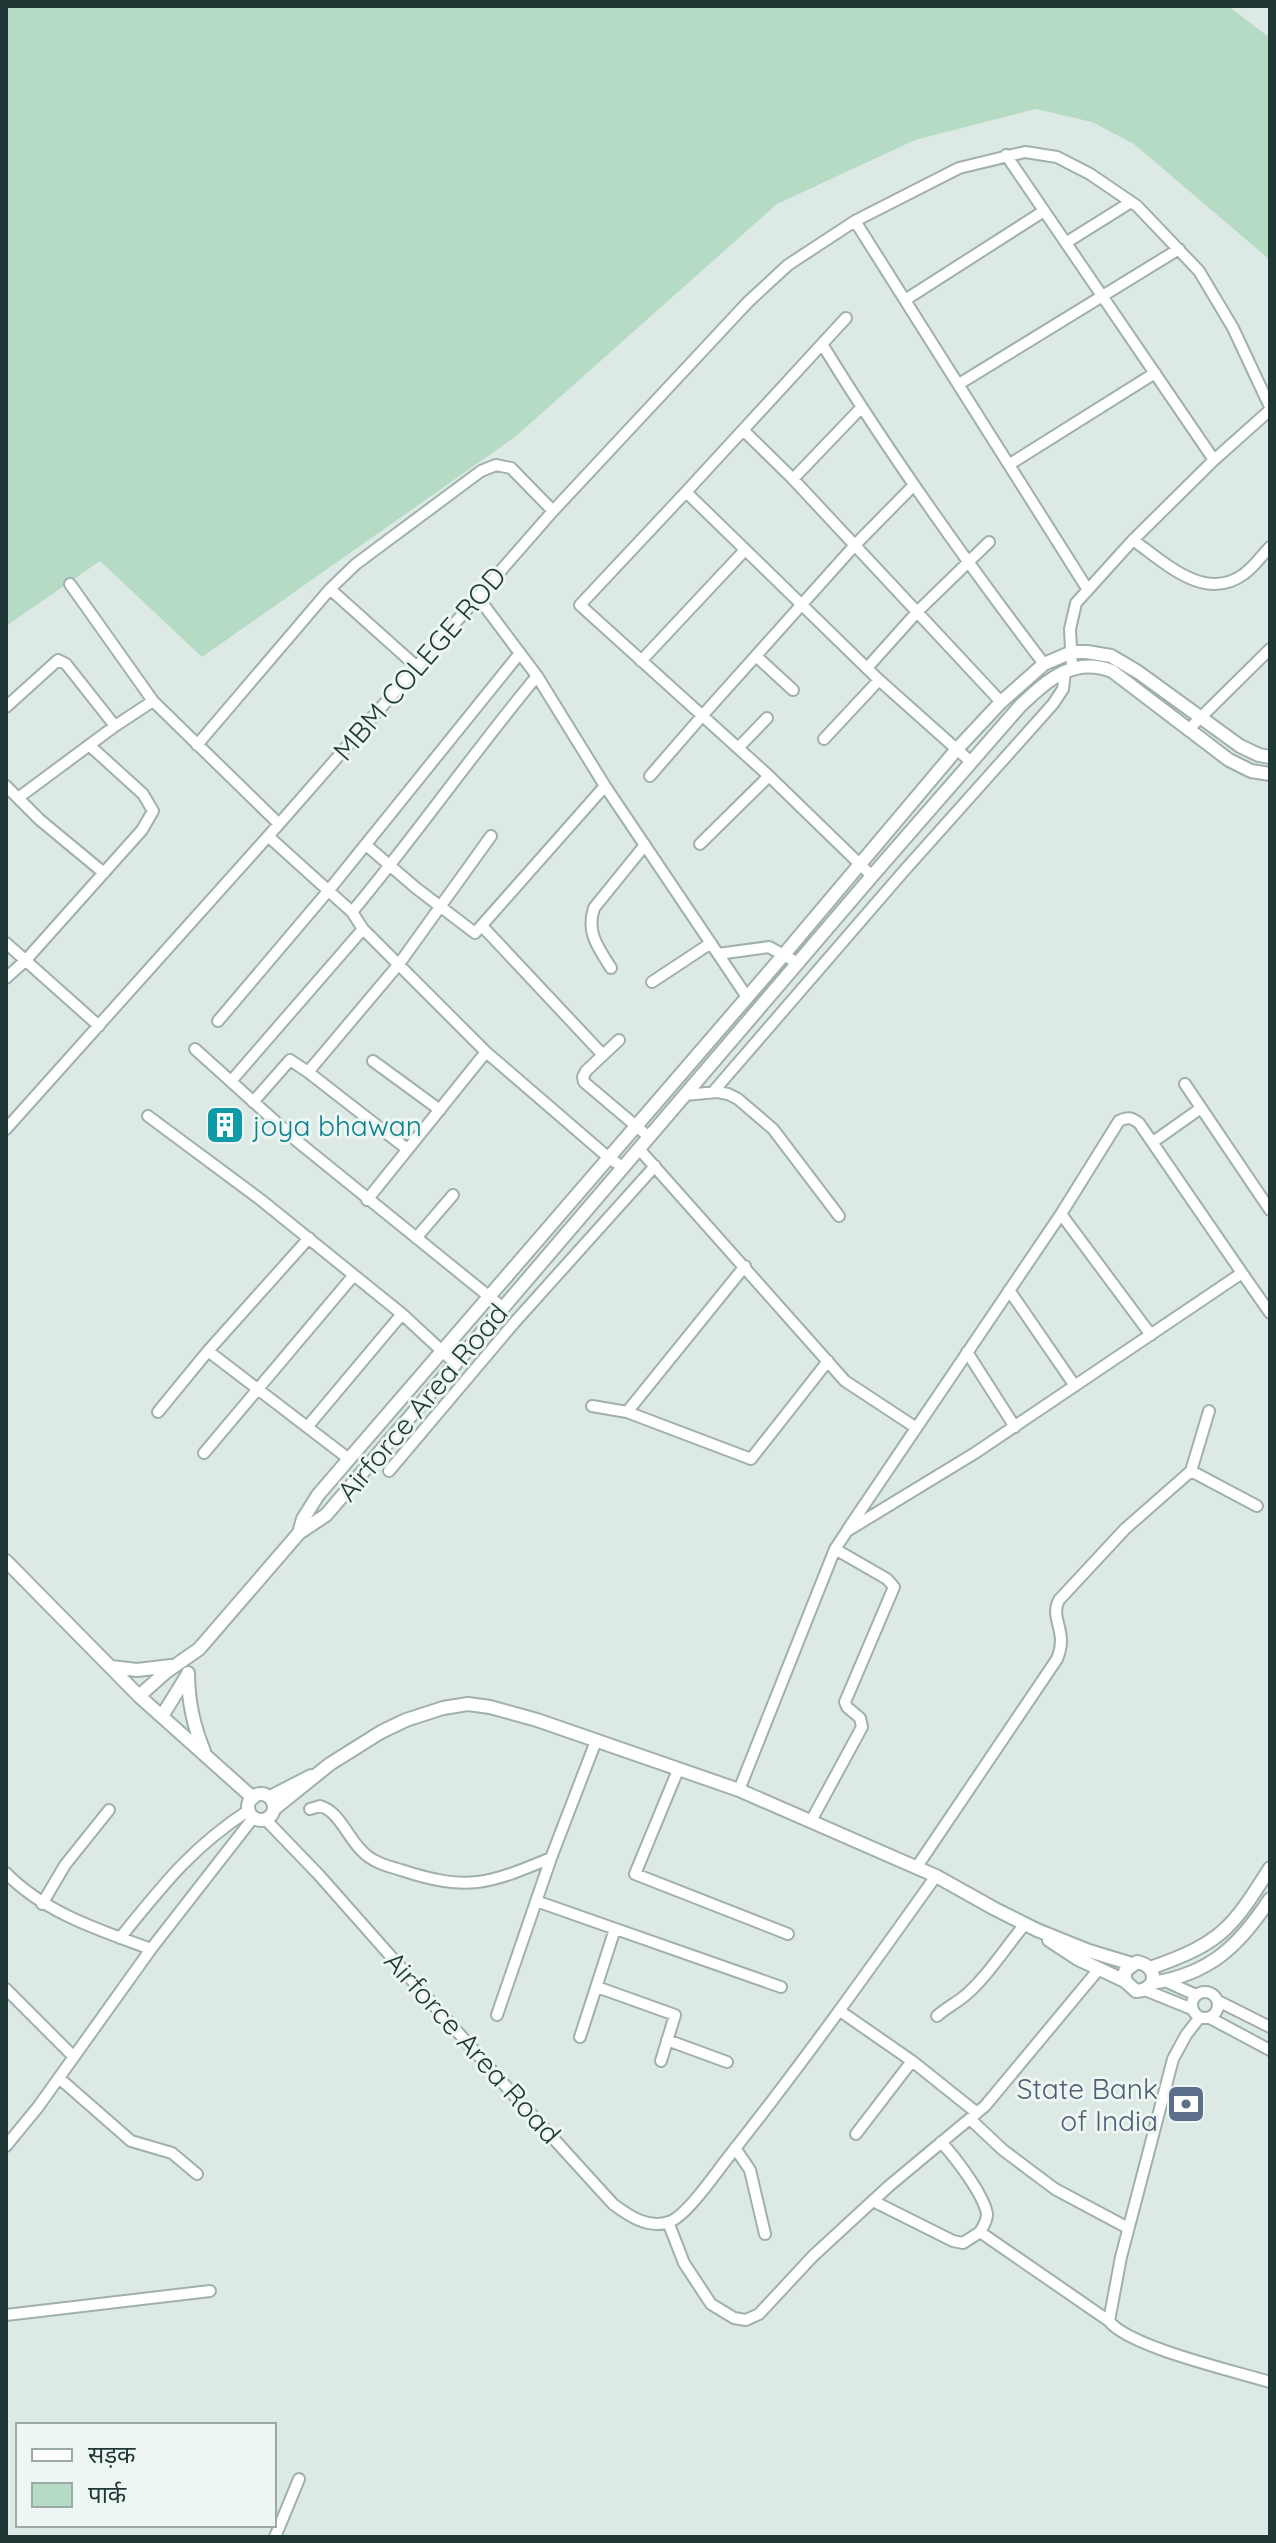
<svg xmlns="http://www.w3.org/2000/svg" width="1276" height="2543" viewBox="0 0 1276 2543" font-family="Quicksand,'Noto Sans Devanagari',sans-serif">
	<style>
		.green { fill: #b5dbc4 }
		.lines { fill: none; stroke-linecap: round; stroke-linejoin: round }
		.minor-casing { stroke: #a0b0ad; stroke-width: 14 }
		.tertiary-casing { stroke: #a0b0ad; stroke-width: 16 }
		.minor { stroke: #fff; stroke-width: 10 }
		.tertiary { stroke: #fff; stroke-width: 12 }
		.labels { text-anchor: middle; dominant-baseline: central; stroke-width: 6; stroke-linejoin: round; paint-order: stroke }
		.street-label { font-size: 28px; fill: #1f3835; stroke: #edf6f3 }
		.culture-label { font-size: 28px; fill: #0d838f; stroke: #edf6f3; text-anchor: start }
		.service-label { font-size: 28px; fill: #4e5e75; stroke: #edf6f3; text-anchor: end }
	</style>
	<rect width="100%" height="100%" fill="#dde9e5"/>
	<path class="green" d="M6,6H1228L1270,38V260L1134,144L1092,122L1036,109L915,140L777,204L515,437L202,657L100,561L6,626Z"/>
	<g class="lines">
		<g class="minor-casing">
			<path id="minor" d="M1006,155L1214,460
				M855,221L1088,590
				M1067,242L1131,202
				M905,300L1044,211
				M822,344L846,318
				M959,384L1179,249
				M1010,464L1155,373
				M793,479L861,408
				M686,492L743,430
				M1133,540C1164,562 1205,603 1244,574C1254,567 1262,555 1270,547
				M70,584L153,701L279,824
				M330,589L417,667
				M477,596L537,676L605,786L747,997
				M756,656L793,690
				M641,661L745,550
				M867,668L918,611L989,542
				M1072,668L1070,629L1076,603L1133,540L1214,460L1270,410
				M1001,702L793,479L743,430L822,344C890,455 965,560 1044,664
				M6,707L58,660L66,664L115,726
				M1188,730L1270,649
				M824,739L879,680
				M197,745L330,589L356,564L481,471L496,465L511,468L553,511
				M738,748L767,718
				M650,776L702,716L855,545L914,485
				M6,786L40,820L104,873
				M18,798L115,726L153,701
				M268,836L352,912L363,929L486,1052L609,1158L623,1167
				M700,844L769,776
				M366,845L416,888L475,933L605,786
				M872,876L769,776L580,605L686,492L879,680L971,762
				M352,912C416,835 473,753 537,676
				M482,926L603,1055
				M6,943L99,1026
				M718,954L769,947L798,963
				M611,968C598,947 586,933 594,908L645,845
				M6,978L25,961L142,830L153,811L143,794L89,745
				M652,982L711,943
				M218,1021L329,890L520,653
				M619,1040L586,1071L583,1077L584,1082L649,1137
				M195,1049L297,1141L502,1307
				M373,1061L440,1110
				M232,1080L363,929
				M1185,1084L1270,1210
				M713,1092L903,872L1053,704L1063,689L1065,671
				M685,1095L717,1092L728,1094L738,1099L773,1129L839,1216
				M253,1102L290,1060L308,1072
				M148,1116L261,1200L402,1314L456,1364
				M6,1129L279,824L553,511L748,302L788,265L855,221L959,168L1025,152L1057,157L1090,174L1137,206L1199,271L1233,328L1270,407
				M1153,1142L1201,1108
				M407,1149L308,1072L399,964L491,836
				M639,1149L845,1381L915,1427
				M367,1200L486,1052
				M1061,1214L1151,1335
				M416,1238L453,1195
				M1009,1290L1075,1386
				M208,1351L349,1459
				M967,1352L1015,1427
				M592,1406L627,1412L751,1459L828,1361
				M158,1412L208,1351L309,1238
				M627,1412L745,1266
				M308,1426L402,1314
				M204,1453L354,1275
				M389,1471L514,1323L655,1166
				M1191,1471L1257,1506
				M848,1529L1061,1214L1119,1121C1127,1117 1131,1117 1139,1123L1242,1273
				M678,1770L635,1874L788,1934
				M739,1790L835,1549L847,1531L975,1453L1242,1273L1270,1313
				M310,1809L320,1806C339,1811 348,1838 362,1851C372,1862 387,1866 401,1870C468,1892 488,1884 551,1858
				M266,1820L319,1875L493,2072L613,2204C629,2216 648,2229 669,2222C687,2216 717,2171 730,2155C802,2064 869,1970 936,1876
				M811,1821L862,1727L860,1718L847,1707L845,1702L894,1587L887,1579L835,1549
				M916,1868L1057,1659C1069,1631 1049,1619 1059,1600L1125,1529L1191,1471L1209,1411
				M6,1873C45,1913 99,1930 151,1949
				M536,1901L781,1987
				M42,1904L65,1865L109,1810
				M120,1938C163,1885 191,1848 249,1810
				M1165,1981L1196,1995
				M597,1987L675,2015L661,2061
				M6,1989L74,2057
				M1145,1990L1192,2009
				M1192 2005a13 13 0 1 1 26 0a13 13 0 1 1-26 0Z
				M1218,2001L1270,2027
				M840,2011L912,2061L977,2113
				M497,2015L551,1858L596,1741
				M937,2016C945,2009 954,2004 962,1998C985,1980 1006,1947 1025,1924
				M1200,2017L1186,2035L1173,2059L1121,2257L1109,2321C1129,2347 1234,2371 1270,2382
				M1210,2018L1270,2050
				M580,2037L615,1929
				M667,2040L727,2062
				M59,2078L131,2141L172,2153L197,2174
				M970,2119L1003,2150L1055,2189L1128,2228
				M856,2134L912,2061
				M941,2142C955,2157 984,2195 987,2214C987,2222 983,2226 980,2232L1109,2321
				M6,2146L38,2107L151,1949L253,1818
				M735,2148L750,2170L765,2234
				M873,2201L953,2241L963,2243L980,2232
				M668,2222L684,2263L711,2304L734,2318L746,2320L759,2314L813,2256L889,2186L985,2106L1099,1969
				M6,2315L210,2291
				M275,2537L299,2479"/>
		</g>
		<g class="tertiary-casing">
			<path id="tertiary" d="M299,1533L303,1519L318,1495L781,958L957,749L1001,702L1044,664L1072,652H1087L1111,656L1138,672L1240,746L1259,755L1270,757
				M6,1561L139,1696L253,1798
				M111,1667L137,1670L171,1666
				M188,1673C188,1702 193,1725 204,1751
				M139,1696L166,1672L199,1649L299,1533L326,1515L872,876L1021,705C1048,680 1073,656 1112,671L1229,760L1251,771L1270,774
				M162,1716L188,1674
				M248 1807a13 13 0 1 1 26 0a13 13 0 1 1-26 0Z
				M270,1797L311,1776
				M274,1809L330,1764L381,1732L406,1720L443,1708L468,1704L490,1707L537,1720L739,1790L936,1876L995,1909L1037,1930L1089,1951L1132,1964
				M1049,1940L1078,1959L1125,1981L1136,1991C1158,1990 1159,1966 1137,1962L1125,1971V1981
				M1150,1968C1221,1943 1231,1930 1270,1868
				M1152,1983C1210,1974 1239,1946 1270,1899"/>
		</g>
		<use href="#minor" class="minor"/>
		<use href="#tertiary" class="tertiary"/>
	</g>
	<defs>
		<g id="building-square" transform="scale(2)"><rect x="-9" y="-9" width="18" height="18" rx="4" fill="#0f9aa8" stroke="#edf6f3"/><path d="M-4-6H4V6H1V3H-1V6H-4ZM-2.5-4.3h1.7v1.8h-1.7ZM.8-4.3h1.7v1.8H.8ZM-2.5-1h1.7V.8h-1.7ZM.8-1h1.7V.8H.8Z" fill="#fff"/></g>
		<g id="bank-square" transform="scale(2)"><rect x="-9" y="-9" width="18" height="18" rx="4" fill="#5c6f8a" stroke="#edf6f3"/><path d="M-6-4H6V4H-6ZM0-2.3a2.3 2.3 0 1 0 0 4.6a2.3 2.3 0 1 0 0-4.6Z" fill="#fff"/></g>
	</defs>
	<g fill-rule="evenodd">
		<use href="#building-square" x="225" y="1125"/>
		<use href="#bank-square" x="1186" y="2104"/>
	</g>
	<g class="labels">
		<g class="street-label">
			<text transform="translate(419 663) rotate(-49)">MBM COLEGE ROD</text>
			<text transform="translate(422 1402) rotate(-50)">Airforce Area Road</text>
			<text transform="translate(473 2047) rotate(48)">Airforce Area Road</text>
		</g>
		<g class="culture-label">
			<text x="253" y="1125">joya bhawan</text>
		</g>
		<g class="service-label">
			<text x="1158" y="2088">State Bank<tspan x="1158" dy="32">of India</tspan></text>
		</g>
	</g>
	<rect width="1276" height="2543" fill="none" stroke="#1f3835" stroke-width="16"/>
	<rect x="16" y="2423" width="260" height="104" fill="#edf6f3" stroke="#9baaa7" stroke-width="2"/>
	<rect x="32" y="2449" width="40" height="12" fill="#ffffff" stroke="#9baaa7" stroke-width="2"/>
	<text x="88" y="2463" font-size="24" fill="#1f3835">सड़क</text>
	<rect x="32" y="2483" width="40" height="24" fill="#b5dbc4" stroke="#9baaa7" stroke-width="2"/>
	<text x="88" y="2503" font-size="24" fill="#1f3835">पार्क</text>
</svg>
